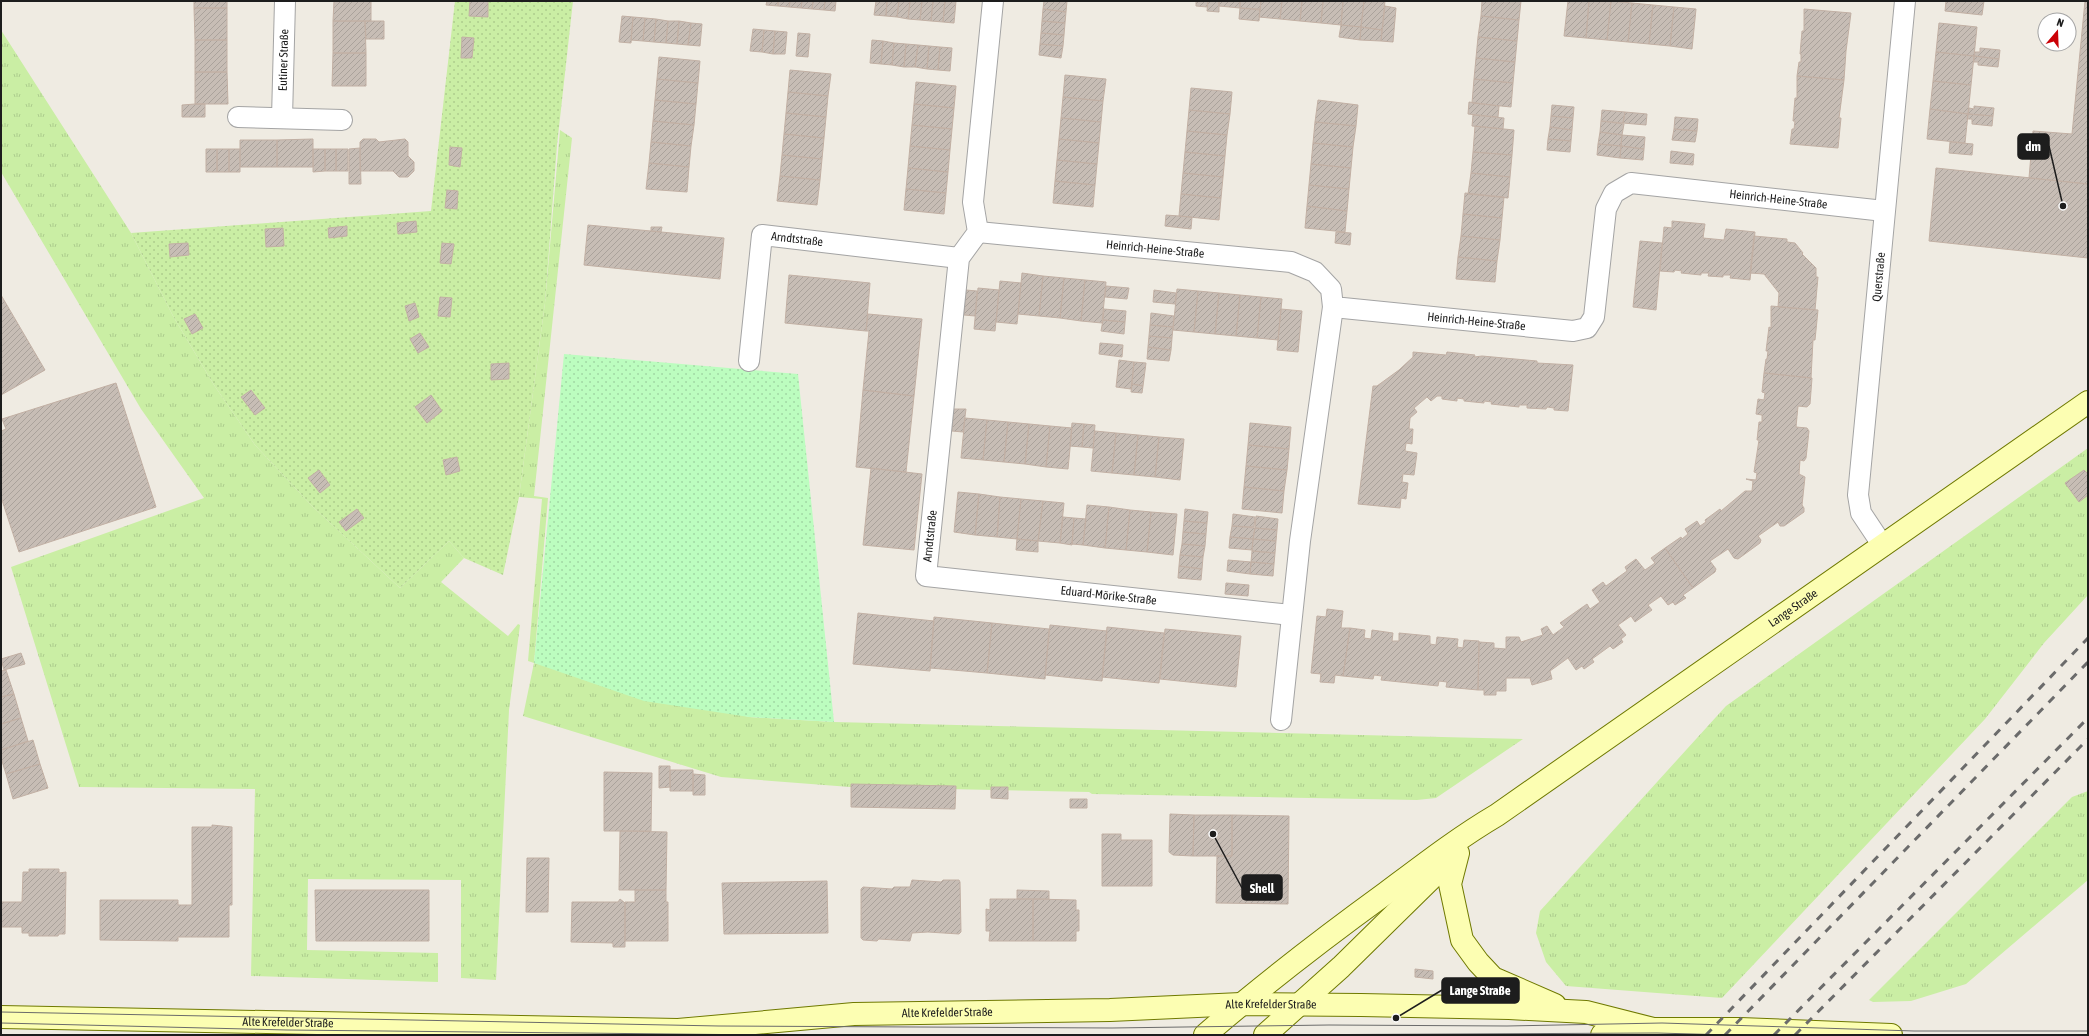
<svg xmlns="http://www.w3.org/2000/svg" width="2089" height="1036" viewBox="0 0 2089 1036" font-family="'Asap Condensed',sans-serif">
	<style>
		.grass { fill: url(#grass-tufts) }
		.park { fill: url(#park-dots) }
		.garden { fill: url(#garden-dots) }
		.building { fill: url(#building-hatch); stroke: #c2b0a4 }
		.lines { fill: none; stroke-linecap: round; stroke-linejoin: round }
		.street-casing { stroke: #a4a4a4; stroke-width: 22 }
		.secondary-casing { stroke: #6f7900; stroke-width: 24 }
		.street { stroke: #fff; stroke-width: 20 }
		.secondary { stroke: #fcfeb2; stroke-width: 22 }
		.tram { stroke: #6b6b6b; stroke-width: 1 }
		.rail { stroke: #6b6b6b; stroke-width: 3; stroke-dasharray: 8 8; stroke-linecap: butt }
		.labels { text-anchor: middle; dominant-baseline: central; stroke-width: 3; stroke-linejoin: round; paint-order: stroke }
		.street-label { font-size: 12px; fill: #1d1d1d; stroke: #fff }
		.leader { fill: none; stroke: #1d1d1d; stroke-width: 1.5 }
		.callout-dot { fill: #1d1d1d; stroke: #fff; stroke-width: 1.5 }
		.callout { fill: #1d1d1d; stroke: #1d1d1d; stroke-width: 1.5 }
		.callout-label { font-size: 13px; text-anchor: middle; font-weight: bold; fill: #fff }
	</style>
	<defs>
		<pattern id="grass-tufts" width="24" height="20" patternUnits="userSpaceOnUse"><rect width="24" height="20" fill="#caeea4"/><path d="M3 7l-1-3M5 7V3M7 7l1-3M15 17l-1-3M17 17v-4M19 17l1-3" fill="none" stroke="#adcc8d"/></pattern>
		<pattern id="park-dots" width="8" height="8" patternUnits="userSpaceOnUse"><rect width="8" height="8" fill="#bcfdbf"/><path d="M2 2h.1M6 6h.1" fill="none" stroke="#a1d8a4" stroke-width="1.8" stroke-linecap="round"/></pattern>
		<pattern id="garden-dots" width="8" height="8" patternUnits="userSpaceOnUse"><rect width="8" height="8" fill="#caeea4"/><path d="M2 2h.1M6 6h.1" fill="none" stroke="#adcc8d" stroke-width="1.8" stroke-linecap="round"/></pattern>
		<pattern id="building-hatch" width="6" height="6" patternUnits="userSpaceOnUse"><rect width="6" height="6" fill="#c7bdb5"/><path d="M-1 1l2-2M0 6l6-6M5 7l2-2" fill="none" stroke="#aaa29b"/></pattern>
	</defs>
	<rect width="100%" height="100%" fill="#efebe2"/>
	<path class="grass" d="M1,30L131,233L173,316L214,385L255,445L312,506L400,588L449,541L464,558L441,582L508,636L518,624L520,625L509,710L496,980L461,978V880L308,879L307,950L438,953V982L251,976L255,789L79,787L11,567L204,498L141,409L1,172Z
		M560,130L572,138L534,496L548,498L534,663L749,717L834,722L1523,739L1436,798L1417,800L1092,794L1089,792L850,787L721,777L523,716L534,663L528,661L542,499L519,497L545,303Z
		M2088,448V595L2044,643L1985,719L1722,998L1566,986L1546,962L1536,933L1540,911L1726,706Z
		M2088,791V880L1966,984L1911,1001L1873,1002L1869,1000L2072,797Z"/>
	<path class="park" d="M564,354L798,374L834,722L749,717L644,701L534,663Z"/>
	<path class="garden" d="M455,1H573L557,145L545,303L519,497L503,575L464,558L449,541L400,588L312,506L255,445L214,385L173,316L131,233L431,211Z"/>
	<path class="building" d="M194,1H227V8H194Z
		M334,1H371V21H333Z
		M470,1H488V17L469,16Z
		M767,1H778V6L766,5Z
		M778,1H790L789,7L778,6Z
		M790,1H802L801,8L789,7Z
		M802,1H813L812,9L801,8Z
		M813,1H825L824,10L812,9Z
		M825,1H836L835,11L824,10Z
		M876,1H887L886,16L874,15Z
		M887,1H899L897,17L886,16Z
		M899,1H910L908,19L897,17Z
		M910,1H922L920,20L908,19Z
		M922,1H933L931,21L920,20Z
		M933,1H945L943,22L931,21Z
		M945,1H956L954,23L943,22Z
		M1044,1H1067L1066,12L1043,9Z
		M1196,1H1208L1207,7L1196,6Z
		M1208,1H1219V12L1207,11Z
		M1219,1H1240V8L1219,6Z
		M1240,1H1261L1260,10L1240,8Z
		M1261,1H1282L1280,19L1259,17Z
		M1282,1H1302L1300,21L1280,19Z
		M1302,1H1323L1321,23L1300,21Z
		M1323,1H1343L1341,25L1321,23Z
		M1343,1H1364L1361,27L1341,25Z
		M1364,1H1385L1382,30L1361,27Z
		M1482,1H1521L1519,20L1481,16Z
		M1568,1H1589L1586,38L1564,36Z
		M1589,1H1611L1607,40L1586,38Z
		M1611,1L1632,3L1628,42L1607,40Z
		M1946,1H1984L1982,15L1945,11Z
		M2085,1H2088V184L2029,178L2033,131L2072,134Z
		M1632,3L1653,5L1649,44L1628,42Z
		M1653,5L1674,7L1670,46L1649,44Z
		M1385,6L1396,8L1393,42L1381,41Z
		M1674,7L1696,9L1692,49L1670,46Z
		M194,8H227V40H195Z
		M1240,8L1260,9L1259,21L1239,19Z
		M1043,9L1066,12L1065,23L1042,21Z
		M1804,9L1851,13L1846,51L1844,80L1797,76L1799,62H1801V54H1800L1802,31H1804Z
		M622,16L633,17L631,43L619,42Z
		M1481,16L1519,20L1517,41L1478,37Z
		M633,17L645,18L643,41L631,40Z
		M645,18L656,19L654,42L643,41Z
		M656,19L668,21L666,43L654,42Z
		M333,21H365L366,53H333Z
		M365,21H384V39H366Z
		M668,21H679L677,44L666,43Z
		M679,21L691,23L688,45L677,44Z
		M1042,21L1065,23L1064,35L1041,33Z
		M691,23L702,24L700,46L688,45Z
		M1939,23L1977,27L1974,56L1936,52Z
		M1341,25L1361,27L1360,40L1339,37Z
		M1361,27L1382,30L1381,41L1360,40Z
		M753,29L764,30L762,52L750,51Z
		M764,30L775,31L773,54L762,52Z
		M775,31L787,32L785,54H773Z
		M798,33L810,34L808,57L796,56Z
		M1041,33L1064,35L1063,46L1040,44Z
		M462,37L474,38L472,58H461Z
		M1478,37L1517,41L1515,62L1476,58Z
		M195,40H227V72H195Z
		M872,40L883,41L881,64L870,63Z
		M883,41L894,43L892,65L881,64Z
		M894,43L906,44L904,67L892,65Z
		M906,44L918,45L915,67H904Z
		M1040,44L1063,46L1061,58L1039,55Z
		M918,45L929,46L927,69L915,67Z
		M929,46L940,47L938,70L927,69Z
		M940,47L952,48L950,71L938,70Z
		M1980,48L2000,50L1999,59L1974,56L1975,52H1980Z
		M1936,52L1974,56L1971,85L1933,81Z
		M333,53H366V86H332Z
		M1974,56L1999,59L1998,67L1978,65V62H1974Z
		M659,57L700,61L698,83L657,79Z
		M1476,58L1515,62L1513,83L1474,79Z
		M790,70L831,74L828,96L788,92Z
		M195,72H227L228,104H195Z
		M1065,75L1106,79L1103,101L1063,97Z
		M1797,76L1844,80L1839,118H1841L1838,148L1790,144L1792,129H1794L1795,121H1793L1795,98H1797Z
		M657,79L698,83L696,104L655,100Z
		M1474,79L1513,83L1511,107L1472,103Z
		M1933,81L1971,85L1968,114L1930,109Z
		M916,82L956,86L954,108L914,104Z
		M1191,88L1232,92L1230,114L1189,110Z
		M788,92L828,96L826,117L786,113Z
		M1063,97L1103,101L1101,122L1061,118Z
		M655,100L696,104L694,125L653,121Z
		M1318,100L1358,105L1356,126L1315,122Z
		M1469,102L1499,106L1498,117L1468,114Z
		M195,104H205V117H182V105Z
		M914,104L954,108L952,129L912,125Z
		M1552,105L1574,107L1573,118L1551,116Z
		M1974,106L1994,108L1993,116L1968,114L1969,108L1974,109Z
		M1930,109L1968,114L1965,143L1927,139Z
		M1189,110L1230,114L1227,135L1187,131Z
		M1602,110L1625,112L1623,123L1601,121Z
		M1625,112L1647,114L1646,125L1623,123Z
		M786,113L826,117L824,138L784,134Z
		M1968,114L1993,116L1992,126L1972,124V119H1967Z
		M1473,115L1504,118L1503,129L1472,126Z
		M1551,116L1573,118L1572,130L1550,127Z
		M1675,117L1698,119L1697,131L1674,129Z
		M1061,118L1101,122L1099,143L1059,139Z
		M653,121L694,125L691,146L651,142Z
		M1601,121L1624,124L1622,135L1600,132Z
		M1315,122L1356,126L1353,147L1313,143Z
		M912,125L952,129L950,150L910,146Z
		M1475,126L1514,130L1512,155L1473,152Z
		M1550,127L1572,130L1571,141L1548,139Z
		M1674,129L1697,131L1695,142L1672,140Z
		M1187,131L1227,135L1225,156L1185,152Z
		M1600,132L1622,135L1621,146L1598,144Z
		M784,134L824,138L822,159L782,155Z
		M1622,135L1645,137L1644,149L1621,146Z
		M313,139V167H277V140Z
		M363,139H376L379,142L405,139L408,142V156L414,162V171L408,177H399L393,171H360V142Z
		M1059,139L1099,143L1097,164L1057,160Z
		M1548,139L1571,141L1570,152L1547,150Z
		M240,140H277V167H240Z
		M651,142L691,146L689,167L649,163Z
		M1950,142L1973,144L1972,155L1949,153Z
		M1313,143L1353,147L1351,168L1311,164Z
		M1598,144L1621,146L1620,158L1597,155Z
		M910,146L950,150L948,172L908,168Z
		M1621,146L1644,149L1643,160L1620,158Z
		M450,147L462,148L460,167L449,165Z
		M360,148L361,184H349V149Z
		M206,149H217V172H206Z
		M217,149H229V172H217Z
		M229,149H240V172H229Z
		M313,149H325V171L313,172Z
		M325,149H336V171H325Z
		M336,149H348V171H336Z
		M1671,151L1694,154L1693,165L1670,163Z
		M1185,152L1225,156L1223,177L1183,173Z
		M1473,152L1512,155L1510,177L1471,173Z
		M782,155L822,159L820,180L780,176Z
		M1057,160L1097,164L1095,185L1055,181Z
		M649,163L689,167L687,192L646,189Z
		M1311,164L1351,168L1349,189L1309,185Z
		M908,168L948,172L946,193L906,189Z
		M1936,168L2088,184V258L1929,241Z
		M1183,173L1223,177L1221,198L1181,194Z
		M1471,173L1510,177L1508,198L1468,194Z
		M780,176L820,180L817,205L777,201Z
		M1055,181L1095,185L1093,207L1053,203Z
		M1309,185L1349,189L1347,211L1307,206Z
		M906,189L946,193L944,214L904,210Z
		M447,190L458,191L457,209L445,208Z
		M1465,193L1504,197L1502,218L1463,214Z
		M1181,194L1221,198L1219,220L1179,216Z
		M1307,206L1347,211L1345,232L1305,228Z
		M1463,214L1502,218L1500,240L1461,236Z
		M1166,215L1192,217L1191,229L1165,226Z
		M416,221L417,232L398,234L397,223Z
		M1672,221L1705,224L1703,238L1724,240L1726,229L1755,232L1750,280L1730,278L1731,275H1723V277L1708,276L1709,273H1701V275L1681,273L1682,271L1675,270L1674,272L1660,271L1664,227L1672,228Z
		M588,225L724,238L720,279L584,265Z
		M347,226V236L329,238L328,228Z
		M651,227H662L661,232L651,231Z
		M283,228L284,246L266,247L265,229Z
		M1336,232L1351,233L1350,245L1335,243Z
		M1461,236L1500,240L1497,261L1458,257Z
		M1754,236L1787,239V242L1795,243L1803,253L1802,254L1816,268V277H1818L1815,310L1778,307L1779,293L1764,274L1750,273Z
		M1640,241L1662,243L1656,310L1633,307Z
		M188,243L189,255L170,257L169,244Z
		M442,243L454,244L451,264L440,263Z
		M1458,257L1497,261L1495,282L1456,279Z
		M1022,273L1043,276L1039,316L1018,314Z
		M789,275L870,283L866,331L785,323Z
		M1043,276L1064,278L1060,318L1039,316Z
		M1064,278L1085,280L1081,321L1060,318Z
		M1085,280L1106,282L1102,323L1081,321Z
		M1000,281L1021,283L1017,324L996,322Z
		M1106,286L1129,288L1127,299L1105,297Z
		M978,288L999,290L995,331L974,329Z
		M1177,289L1198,291L1194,332L1173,330Z
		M966,290L977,291L975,316L964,315Z
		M1154,290L1176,293L1175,304L1153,302Z
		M1198,291L1219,293L1215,334L1194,332Z
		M1219,293L1240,295L1236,336L1215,334Z
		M1,295L45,370L1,395Z
		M1240,295L1261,297L1257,338L1236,336Z
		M440,297L452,298L450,317L438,316Z
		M1261,297L1282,299L1278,340L1257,338Z
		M415,303L419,317L409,321L405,306Z
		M1771,306L1818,310L1815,340H1813L1811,378L1764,373L1766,359H1767L1768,351H1766L1769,327L1771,328Z
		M1104,309L1126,311L1125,322L1103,320Z
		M1281,309L1302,311L1298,352L1277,350Z
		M1151,313L1174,316L1173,327L1150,325Z
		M195,314L203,328L192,334L184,319Z
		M868,314L922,319L914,396L863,390L869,331H866Z
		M1103,320L1125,322L1124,334L1101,331Z
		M1150,325L1173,327L1172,338L1149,336Z
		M420,333L429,347L418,353L410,339Z
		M1149,336L1172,338L1171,350L1148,347Z
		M1100,343L1123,345L1122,357L1099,354Z
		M1148,347L1171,350L1169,361L1147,359Z
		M1413,352L1446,355L1447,352L1475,355L1474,357L1482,356L1537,361V363L1573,365L1568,411L1554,410V408L1547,407L1546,409L1527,408V405H1519V407L1491,404L1492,402L1484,401V403L1464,401V399L1457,398V401L1442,399V396H1437L1431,401L1427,397L1414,408L1417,412L1410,418L1409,429H1413L1412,444L1406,443L1405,451L1417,453L1414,475L1403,474L1402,482L1408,483L1406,499L1401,498L1400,508L1358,504L1373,386H1377L1399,370L1413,357Z
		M1119,360L1134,362L1131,389L1116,387Z
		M1134,362L1146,363L1143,386L1132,384Z
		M509,363V379L491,380V364Z
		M1764,373L1812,378L1810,404L1807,407L1798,406L1796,427L1807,428L1809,431L1806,458L1804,461L1800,460L1799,474L1805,477L1802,505L1804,508V512L1784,526H1780L1778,522L1758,536L1761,540L1760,543L1738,559L1734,558L1728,549L1710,561L1716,569L1715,572L1693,588L1665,548L1681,537L1682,539L1688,534L1685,529L1697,521L1700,526L1706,522L1705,520L1720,509L1721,511L1745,491H1752L1753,481L1746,479L1756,480L1757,473L1754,472L1759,440H1757L1759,422H1762V415L1756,414L1758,399L1764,400L1765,393L1762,392Z
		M116,383L156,507L19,552L1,497V431L6,429L2,419Z
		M1132,384L1143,386L1142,393L1131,392Z
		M251,390L265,408L255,415L241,397Z
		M863,390L914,396L906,472L856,467Z
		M431,395L442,411L427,423L415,407Z
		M954,409H966L963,432L952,431Z
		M965,418L987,420L983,460L961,458Z
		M987,420L1008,422L1004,462L983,460Z
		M1008,422L1029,424L1025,464L1004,462Z
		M1072,423L1084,424L1082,447L1070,446Z
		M1250,423L1291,427L1289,449L1248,445Z
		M1029,424L1050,426L1046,467L1025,464Z
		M1084,424L1095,425L1093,448L1082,447Z
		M1050,426L1072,428L1068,469L1046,467Z
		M1095,431L1116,433L1112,473L1091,471Z
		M1116,433L1138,435L1134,475L1112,473Z
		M1138,435L1159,437L1155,477L1134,475Z
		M1159,437L1184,439L1180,480L1155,477Z
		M1248,445L1289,449L1287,470L1246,466Z
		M457,457L460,471L446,475L443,460Z
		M1246,466L1287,470L1284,491L1244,487Z
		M871,468L922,474L914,550L863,545Z
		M319,470L330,485L320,493L308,478Z
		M2084,470L2088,474V495L2079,502L2065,483Z
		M1244,487L1284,491L1282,513L1242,509Z
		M958,492L979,494L975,535L954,532Z
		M979,494L1000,497L997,537L975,535Z
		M1000,497L1021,499L1017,539L997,537Z
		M1021,499L1043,501L1038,541L1017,539Z
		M1043,501L1064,503L1060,543L1038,541Z
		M1087,505L1109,507L1105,548L1083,545Z
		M1109,507L1130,510L1126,550L1105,548Z
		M357,509L364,518L346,531L339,522Z
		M1185,509L1208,512L1207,523L1184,521Z
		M1130,510L1151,512L1147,552L1126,550Z
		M1151,512L1177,514L1173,555L1147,552Z
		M1233,514L1255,517L1254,527L1232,526Z
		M1256,516L1278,519L1277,530L1255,528Z
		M1063,517L1074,518L1072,545L1060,543Z
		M1074,518L1086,519L1083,545L1072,544Z
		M1184,521L1207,523L1206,534L1183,532Z
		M1232,526L1255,528L1253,539L1230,537Z
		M1255,528L1277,530L1276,541L1253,539Z
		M1183,532L1206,534L1205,546L1182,544Z
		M1230,537L1253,539L1252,550L1229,548Z
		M1017,539L1038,541V552L1016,550Z
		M1253,539L1276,541L1275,553L1252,551Z
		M1182,544L1205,546L1203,557L1180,555Z
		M1665,548L1693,588L1683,595L1686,598L1675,605L1673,602L1668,605L1661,596L1648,605L1652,610L1635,622L1631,616L1618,625L1626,635L1621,639L1623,642L1613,649L1610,646L1592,659L1594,662L1584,669L1582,666L1576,670L1568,658L1550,671L1552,679L1532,685L1530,678H1506V691H1496V695H1484V690H1478L1479,642L1494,643V648L1506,649V637H1519L1521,642L1543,635L1541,629L1547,626L1553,635L1564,627L1560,623L1587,604L1590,609L1600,602L1592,590L1603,582L1606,586L1627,571L1625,567L1636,559L1645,570L1655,563L1651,558Z
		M1252,551L1275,553L1274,564L1251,562Z
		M1180,555L1203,557L1202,569L1179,566Z
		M1228,560L1251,562L1250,574L1227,571Z
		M1251,562L1274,564L1273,576L1250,574Z
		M1179,566L1202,569L1201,580L1178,578Z
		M1226,583L1249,585L1248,596L1225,594Z
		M1327,609L1343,611L1341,628H1350L1343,676L1335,675L1334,683L1320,682L1321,674L1311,673L1317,616L1326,617Z
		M858,613L934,621L930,671L853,664Z
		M934,617L992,623L987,673L930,668Z
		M992,623L1049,629L1045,679L987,673Z
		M1050,625L1107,631L1102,681L1045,675Z
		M1107,627L1164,633L1159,683L1102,677Z
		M1350,628L1365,630L1364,638L1371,639L1372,630L1393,633L1392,641H1399V633L1430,636V644L1436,645L1437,637L1458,639L1457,647L1463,648L1464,640L1479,641L1478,690L1446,687L1447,682L1439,681L1438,686L1381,680L1382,676L1374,675L1373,679L1343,676Z
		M1165,629L1241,636L1236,687L1160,679Z
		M21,653L25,664L4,670L1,659Z
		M6,670L14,694L1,697V671Z
		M14,694L21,718L1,724V697Z
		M21,718L28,741L1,750V724Z
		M33,740L40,764L6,774L1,758V750Z
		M40,764L48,788L13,799L6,774Z
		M659,766H670V787L659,788Z
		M670,770H693V791H670Z
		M604,772L652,773L651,831H604Z
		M693,774L705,775V795H693Z
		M851,784L956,786L955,809L851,807Z
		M991,787H1008V799L991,798Z
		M1070,799H1087V808H1070Z
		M1170,814L1194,815L1193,856L1173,855L1169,852Z
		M1194,815H1232V856H1193Z
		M1232,815L1289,816L1288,904L1216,903L1217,856H1232Z
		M212,825L232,827V905H229V937H178V941L100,940V900H178V905H192V827H212Z
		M620,831L667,832L666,890H619Z
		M1102,834H1121V840H1152V886H1102Z
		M527,858H549L548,912H526Z
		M29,869H59V873L66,872L65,934H59L58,936H29V933H22V927H1V902H22L23,872H29Z
		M912,880L941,882L943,880H959L960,882L961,932L959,934L928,932L912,933L910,941L879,939L877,941L863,940L861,938V889L863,887L892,889L894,887H910Z
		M827,881L828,933L724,934L722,883Z
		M315,890H429V941H316Z
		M635,890H666V902H668V941H625V902H635Z
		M1017,890L1049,891V899H1017Z
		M620,899L625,903V947H613V943L571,942L572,902H618Z
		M990,899H1033V941H989L990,931H986V909L990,910Z
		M1033,899L1076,900V910H1079V931H1076V941H1033Z
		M1415,969L1433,971V979L1415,977Z"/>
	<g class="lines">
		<g class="street-casing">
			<g id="street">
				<path id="s1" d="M993,1L973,202L978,232L959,258L926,576L1291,615"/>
				<path d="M238,117L342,120"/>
				<path id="s2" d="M282,118L285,1"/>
				<path id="s3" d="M978,232L1291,262L1315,272L1331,289L1333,307L1573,331L1587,328L1594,317L1606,209L1614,193L1631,183L1884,211"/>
				<path id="s4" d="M749,361L762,235L959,258"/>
				<path id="s5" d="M1883,546L1861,513L1858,495L1905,1"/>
				<path d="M1281,720L1300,541L1333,307"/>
			</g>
		</g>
		<g class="secondary-casing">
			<g id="secondary">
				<path d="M1458,853L1450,884L1462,940L1478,962L1493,978L1555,1005"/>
				<path id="s6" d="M1,1017L678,1030L854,1014L1110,1010L1241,1004L1361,1005L1509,1008L1586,1012L1653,1029H1740L1891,1035"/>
				<path id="s7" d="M1205,1035C1263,985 1324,938 1386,893C1422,866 1458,838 1497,815L2088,402"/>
				<path d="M1265,1035L1341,967L1454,856"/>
				<path d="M1602,1035L1640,1030"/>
			</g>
		</g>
		<use href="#street" class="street"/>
		<use href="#secondary" class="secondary"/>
		<path class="tram" d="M1,1012L719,1026L1112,1028L1329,1025L1507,1026L1662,1023L1914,1031H2088
			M1,1023L287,1030L769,1035
			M1245,1035L1657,1033L1730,1035"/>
		<path class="rail" d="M1706,1035L2088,638
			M1725,1035L2088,662
			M1774,1035L2088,718
			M1795,1035L2088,739"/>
	</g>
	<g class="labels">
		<g class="street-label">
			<text stroke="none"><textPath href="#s2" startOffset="58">Eutiner Straße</textPath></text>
			<text stroke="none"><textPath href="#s3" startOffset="945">Heinrich-Heine-Straße</textPath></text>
			<text stroke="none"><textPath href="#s4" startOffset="162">Arndtstraße</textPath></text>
			<text stroke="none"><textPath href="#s3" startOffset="178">Heinrich-Heine-Straße</textPath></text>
			<text stroke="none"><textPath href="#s5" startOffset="277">Querstraße</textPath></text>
			<text stroke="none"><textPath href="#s3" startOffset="526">Heinrich-Heine-Straße</textPath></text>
			<text transform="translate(930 536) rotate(-84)">Arndtstraße</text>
			<text stroke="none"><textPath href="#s1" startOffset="768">Eduard-Mörike-Straße</textPath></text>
			<text stroke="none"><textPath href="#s7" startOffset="727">Lange Straße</textPath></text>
			<text stroke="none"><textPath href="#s6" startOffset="1271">Alte Krefelder Straße</textPath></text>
			<text stroke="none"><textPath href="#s6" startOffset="947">Alte Krefelder Straße</textPath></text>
			<text stroke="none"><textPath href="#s6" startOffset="287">Alte Krefelder Straße</textPath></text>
		</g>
	</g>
	<path class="leader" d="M2063 206L2049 146M1213 834L1242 888M1396 1018L1442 990"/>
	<g class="callout-dot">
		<circle cx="2063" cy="206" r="4"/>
		<circle cx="1213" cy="834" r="4"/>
		<circle cx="1396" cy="1018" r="4"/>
	</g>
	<g class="callout">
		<rect x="2018" y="134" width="31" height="25" rx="4"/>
		<rect x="1242" y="875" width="40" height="25" rx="4"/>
		<rect x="1442" y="978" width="77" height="25" rx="4"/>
	</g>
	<g class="callout-label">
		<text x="2033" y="151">dm</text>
		<text x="1262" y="893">Shell</text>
		<text x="1480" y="995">Lange Straße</text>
	</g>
	<rect width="2089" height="1036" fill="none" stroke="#1d1d1d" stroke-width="4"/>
	<g transform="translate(2057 32) rotate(19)"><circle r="19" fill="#ffffff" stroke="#a5a5a5"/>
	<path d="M0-3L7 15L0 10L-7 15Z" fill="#cb0006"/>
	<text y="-6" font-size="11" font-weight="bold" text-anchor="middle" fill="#1d1d1d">N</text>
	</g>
</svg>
